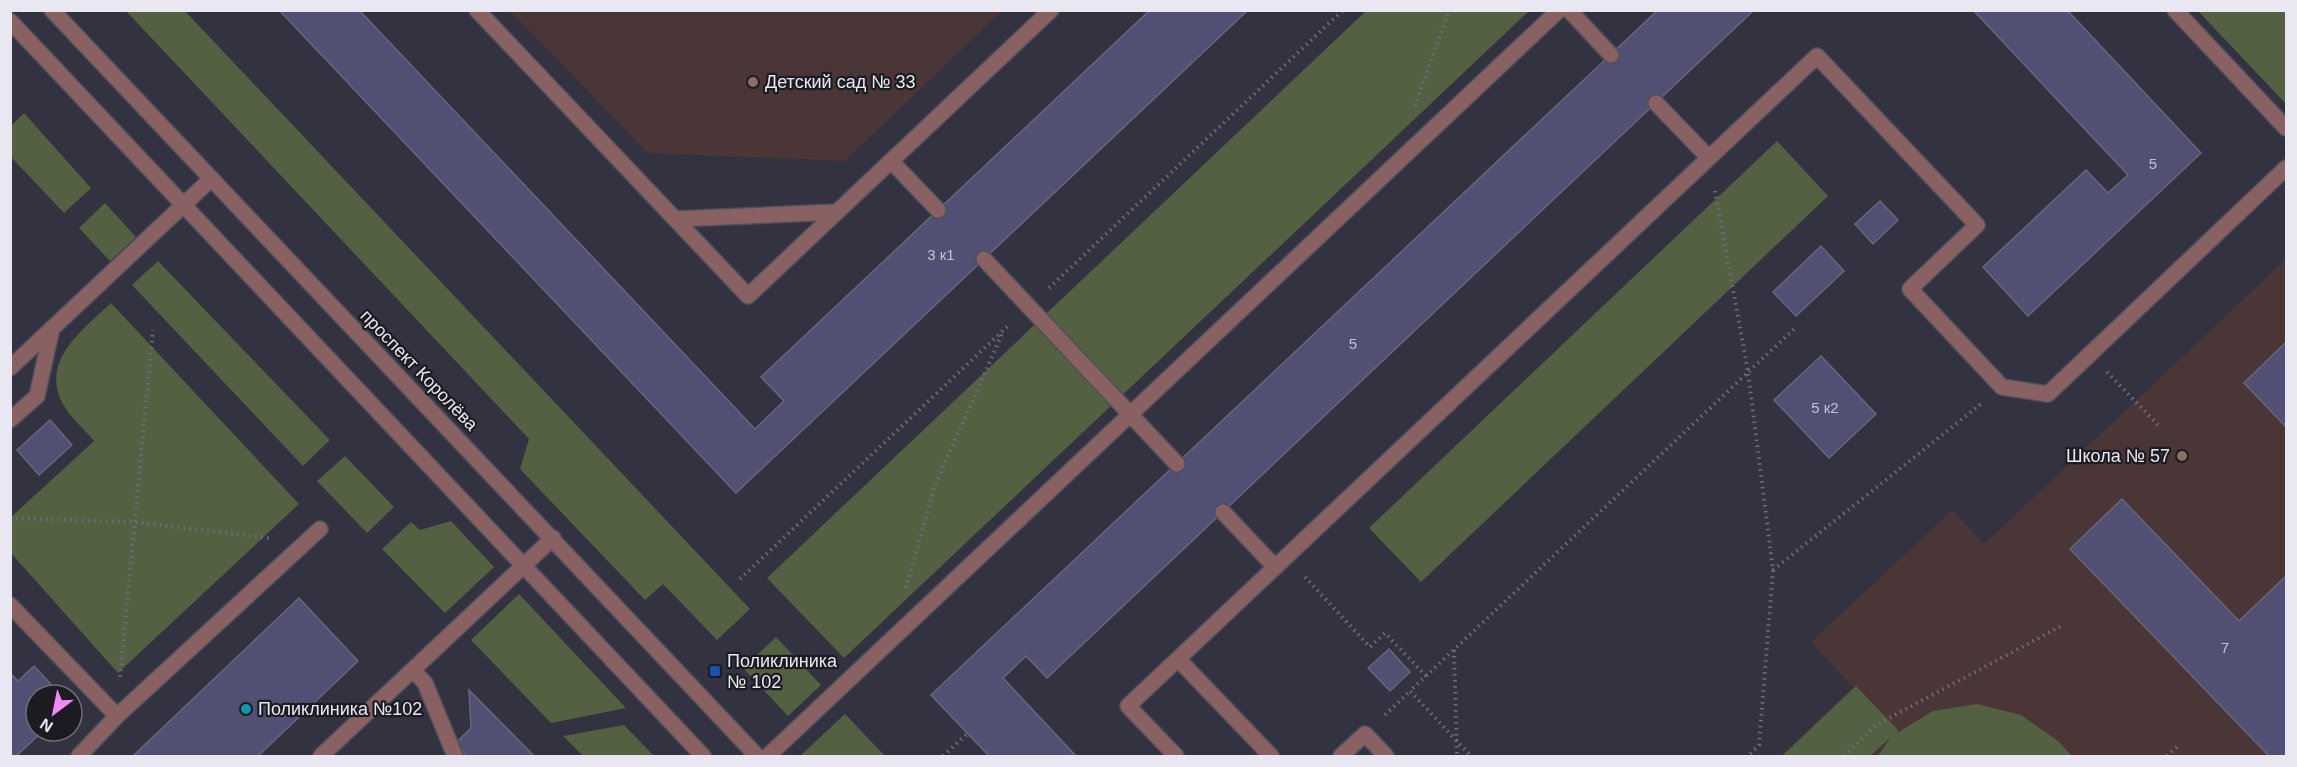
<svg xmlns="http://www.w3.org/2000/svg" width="2297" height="767" viewBox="0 0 2297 767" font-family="Helvetica,sans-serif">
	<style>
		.education { fill: #4a3636 }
		.green { fill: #536042 }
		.building { fill: #514f73; stroke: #676777; stroke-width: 1.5 }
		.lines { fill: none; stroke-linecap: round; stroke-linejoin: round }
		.service-casing { stroke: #504f5d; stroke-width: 18 }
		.minor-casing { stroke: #504f5d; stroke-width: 18 }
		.tertiary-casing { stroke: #504f5d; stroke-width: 18 }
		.path { stroke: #6e6d7a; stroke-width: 4; stroke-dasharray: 1.5 4.5; stroke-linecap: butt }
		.service { stroke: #8a6162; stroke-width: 15 }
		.minor { stroke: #8a6162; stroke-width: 15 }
		.tertiary { stroke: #8a6162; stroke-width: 15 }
		.education-dot { fill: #8d6e63; stroke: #1b1b21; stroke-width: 2 }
		.transit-dot { fill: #1a4fb4; stroke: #1b1b21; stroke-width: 2 }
		.culture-dot { fill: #0f9aa8; stroke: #1b1b21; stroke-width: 2 }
		.labels { text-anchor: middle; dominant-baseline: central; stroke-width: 4.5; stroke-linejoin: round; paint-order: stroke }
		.number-label { font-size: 15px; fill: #c3c2d2 }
		.poi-label { font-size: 18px; fill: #e9e8f2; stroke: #1b1b21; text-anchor: start }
		.street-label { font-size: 18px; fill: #e9e8f2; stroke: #1b1b21 }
	</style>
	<rect width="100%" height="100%" fill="#333241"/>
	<path class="education" d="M510,11H1002L845,161L648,153Z
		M2286,259V756H1781L1853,687L1811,642L1952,510L1984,544Z"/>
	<path class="green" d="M126,11H185L750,609L717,640L663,584L645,600L520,469L529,439Z
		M1366,11H1529L844,658L767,578Z
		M2198,11H2286V104Z
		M24,113L91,188L64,213L11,157V126Z
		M1777,141L1828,196L1421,582L1369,528Z
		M105,203L136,237L110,261L79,228Z
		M158,261L330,440L303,466L132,285Z
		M111,303L299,504L118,673L10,552L11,517L94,441C85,430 72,419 64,406C38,361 83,330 111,303Z
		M345,456L394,507L367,533L317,481Z
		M451,521L494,567L445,613L382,549L411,522L420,530Z
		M519,594L626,708L551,723L471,640Z
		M776,637L821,685L788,716L743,668Z
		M1856,686L1898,730L1897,733L1933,711L1977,704L2021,715L2058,741L2072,756H1878L1891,737L1870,756H1782Z
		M845,714L885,756H800Z
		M624,725L654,756H583L563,736Z"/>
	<path class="building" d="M279,10H359L755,429L784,401L761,377L1150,10H1248L736,493Z
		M1658,10H1754L1047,678L1026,656L1003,678L1076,756H989L931,695Z
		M1973,10H2067L2201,153L2028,316L1983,267L2086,170L2108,193L2128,175Z
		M1880,201L1898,220L1873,244L1855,224Z
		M1821,246L1844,271L1796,316L1773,292Z
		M2286,342V427L2244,383Z
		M1821,356L1876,414L1829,458L1774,400Z
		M50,420L72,445L39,475L17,450Z
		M2122,499L2239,621L2286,576V756H2269L2070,549Z
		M299,598L358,661L258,756H133Z
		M1389,649L1410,672L1390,691L1368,668Z
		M34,666L61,695H36V731H43L16,756H10V673L18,681Z
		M469,690L534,756H467L455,744L471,728Z"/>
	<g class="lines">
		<g class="service-casing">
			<path id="service" d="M477,10L748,296L1051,10
				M1569,10L1611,55
				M1656,103L1709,158
				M891,161L938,210
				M675,219L837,212
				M984,259L1177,464
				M10,368L211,179
				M10,420L37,396L52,328
				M1223,512L1275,567
				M10,605L117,716
				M1178,659L1271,756
				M413,670L425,683L455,756
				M79,756L117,716L320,529
				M321,756L553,538
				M768,756L1559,10
				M1176,756L1128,706L1817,56L1977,225L1910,289L2002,387L2048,394L2286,168
				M1341,756L1365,734L1386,756"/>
		</g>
		<g class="minor-casing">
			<path id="minor" d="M2175,10L2286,128"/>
		</g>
		<g class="tertiary-casing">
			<path id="tertiary" d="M52,10L757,756
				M10,21L703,756"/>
		</g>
		<path class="path" d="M1415,106L1449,10
			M1715,191L1748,372L1773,570L1759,745L1748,756
			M1049,288L1343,10
			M2107,372L2161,428
			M10,518L134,522L269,538
			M1773,570L1981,404
			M1305,577L1370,647L1385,633L1426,676L1410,691L1471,756
			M740,579L1010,324
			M906,588L935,485L1003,332
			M1454,650L1457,756
			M1426,676L1795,328
			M120,677L153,330
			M1385,715L1410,691
			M943,756L968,733
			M1844,756L1876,725L2063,625
			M2167,756L2178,746"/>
		<use href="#service" class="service"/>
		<use href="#minor" class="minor"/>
		<use href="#tertiary" class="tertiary"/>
	</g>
	<g class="education-dot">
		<circle cx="753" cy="82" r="6"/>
		<circle cx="2182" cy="456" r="6"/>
	</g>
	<rect class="transit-dot" x="709" y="665" width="12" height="12" rx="3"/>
	<circle class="culture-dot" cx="246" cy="709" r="6"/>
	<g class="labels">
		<g class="number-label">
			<text x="2153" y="163">5</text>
			<text x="941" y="254">3 к1</text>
			<text x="1353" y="343">5</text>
			<text x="1825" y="407">5 к2</text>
			<text x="2225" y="647">7</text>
		</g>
		<g class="poi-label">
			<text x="765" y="82">Детский сад № 33</text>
			<text x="2170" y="456" text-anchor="end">Школа № 57</text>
			<text x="727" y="661">Поликлиника<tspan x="727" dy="21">№ 102</tspan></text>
			<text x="258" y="709">Поликлиника №102</text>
		</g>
		<g class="street-label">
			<text transform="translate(419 370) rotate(46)">проспект Королёва</text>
		</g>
	</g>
	<rect width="2297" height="767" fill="none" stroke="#e9e8f2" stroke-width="24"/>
	<g transform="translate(54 713) rotate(212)"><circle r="28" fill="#1b1b21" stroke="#6d6d75" stroke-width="1.5"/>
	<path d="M0-4.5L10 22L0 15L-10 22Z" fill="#f28af3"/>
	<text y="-9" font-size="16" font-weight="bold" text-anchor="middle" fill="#e9e8f2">N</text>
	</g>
</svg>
